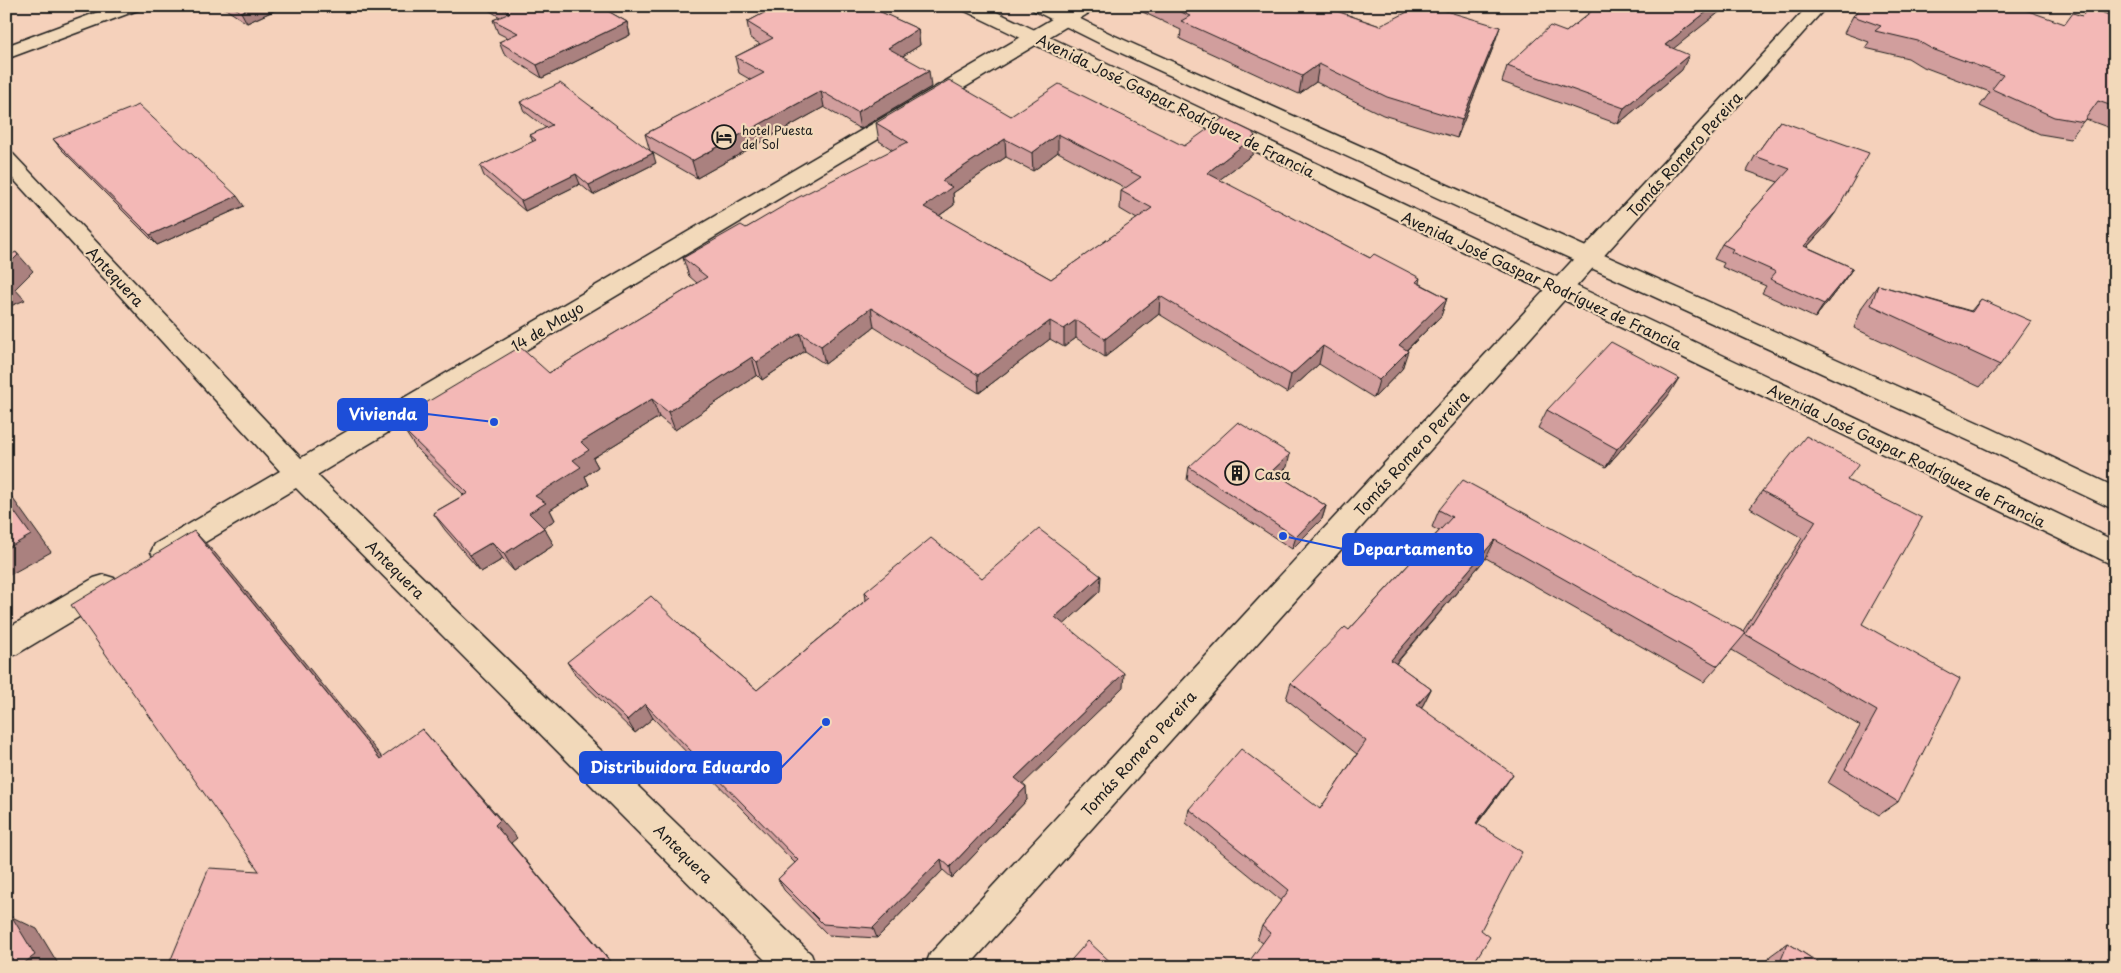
<svg xmlns="http://www.w3.org/2000/svg" width="2121" height="973" viewBox="0 0 2121 973" font-family="'Playpen Sans',sans-serif">
	<style>
		.lines { fill: none; stroke-linecap: round; stroke-linejoin: round }
		.minor-casing { stroke: #1c1c1c; stroke-width: 3 }
		.major-casing { stroke: #1c1c1c; stroke-width: 3 }
		.minor { fill: #f2d9ba; fill-rule: evenodd }
		.major { fill: #f2d9ba; fill-rule: evenodd }
		.wall { fill: #d19e9d; stroke: #1c1c1c; fill-rule: evenodd }
		.shaded-wall { fill: #aa817f; stroke: #1c1c1c }
		.building { fill: #f3b8b6; stroke: #1c1c1c; fill-rule: evenodd }
		.labels { text-anchor: middle; dominant-baseline: central; stroke-width: 4.5; stroke-linejoin: round; paint-order: stroke }
		.far-poi-label { font-size: 12px; fill: #1c1c1c; stroke: #f2d9ba; text-anchor: start }
		.street-label { font-size: 15px; fill: #1c1c1c; stroke: #f2d9ba }
		.poi-label { font-size: 15px; fill: #1c1c1c; stroke: #f2d9ba; text-anchor: start }
		.leader { fill: none; stroke: #1d4ed8; stroke-width: 2 }
		.callout-dot { fill: #1d4ed8; stroke: #f2d9ba; stroke-width: 2 }
		.callout { fill: #1d4ed8; stroke: #1d4ed8; stroke-width: 2 }
		.callout-label { font-size: 16px; text-anchor: middle; font-weight: bold; fill: #fff }
	</style>
	<rect width="100%" height="100%" fill="#f5d1bb"/>
	<filter id="ink" filterUnits="userSpaceOnUse"><feTurbulence type="fractalNoise" baseFrequency=".02" numOctaves="2"/><feDisplacementMap in="SourceGraphic" scale="10" xChannelSelector="R" yChannelSelector="G"/><feConvolveMatrix kernelMatrix="1 2 1 2 8 2 1 2 1" color-interpolation-filters="sRGB"/></filter>
	<g filter="url(#ink)">
		<g class="lines">
			<g class="minor-casing">
				<path id="minor" d="M114,6H141L138,10L6,59V46Z
					M1074,6H1097L1094,10L317,475L811,954L816,967H772L296,488L175,560L165,564L155,560L151,552L155,544L280,471L6,171V152L13,154L301,458Z
					M1808,6H1827L968,967H925L930,954Z
					M2091,6H2115V16L2094,10Z
					M104,575L114,578L119,587L114,596L17,654L6,658V629L94,578Z"/>
			</g>
			<g class="major-casing">
				<path id="major" d="M960,6H984L2115,541V566L963,10Z
					M1030,6H1054L1113,35L1990,428L2115,487V510L1972,442L1099,43L1033,10Z"/>
			</g>
			<use href="#minor" class="minor"/>
			<use href="#major" class="major"/>
		</g>
		<path class="wall" d="M221,6H284L247,23Z
			M482,6H599L627,22L630,35L542,78L504,54L499,42L508,38L498,33L493,20L500,17Z
			M758,6H879L880,12L918,29L920,45L903,56L931,87L860,129L824,107L697,178L650,151L645,134L751,80L739,73L735,57L760,44L750,38L747,22L768,11Z
			M1130,6H1322L1380,26L1494,45L1457,138L1383,115L1316,82L1299,94L1180,39L1181,30Z
			M1598,6H1727L1673,48L1682,70L1618,124L1502,82L1507,66L1566,32Z
			M1853,16L2065,24L2082,16L2115,17V127L2113,129L2085,119L2070,139L2040,134L1980,106L1990,92L1921,66L1908,58L1865,48L1869,42L1844,33Z
			M520,102L656,163L593,195L580,184L525,211L484,176L480,166L533,142L530,135L546,128L524,111Z
			M1011,116L1184,146L1253,154L1219,180L1370,258L1420,278L1419,283L1447,298L1441,316L1407,350L1402,369L1374,398L1319,364L1287,393L1159,314L1105,357L1076,338L1064,347L1050,339L979,393L874,327L825,364L805,351L762,380L757,375L675,430L659,417L593,458L598,467L585,476L589,485L550,510L555,520L543,527L554,545L514,571L503,559L481,572L445,530L433,513L464,495L416,448L404,430L426,418L419,407L549,373L697,283L689,276L683,258L746,228L893,150L879,141L876,123ZM1058,152L1126,188L1121,191L1120,209L1137,219L1051,279L939,216L954,205L953,193L1006,157L1033,171Z
			M1780,121L1826,226L1807,247L1853,268L1843,282L1815,318L1762,293L1766,286L1722,267L1724,263L1714,259L1722,244L1778,182L1747,171L1755,156Z
			M53,139L244,206L157,245L61,149Z
			M1878,285L1971,311L1981,299L2000,365L1980,387L1854,328L1862,307Z
			M1668,396L1606,467L1538,428L1547,410Z
			M1189,467H1287L1278,475L1326,506L1322,519L1292,549L1187,480Z
			M1847,480L1862,624L1898,802L1879,815L1828,783L1860,726L1732,650L1704,682L1486,558L1396,664L1431,689L1423,705L1421,708L1503,789L1477,824L1263,943L1257,939L1262,926L1281,901L1186,823L1189,809H1320L1357,754L1286,699L1291,683L1349,630L1439,531L1432,527L1439,510L1743,631L1802,538L1750,508L1762,491Z
			M982,578L1100,591L1064,624L1123,687L1022,784L1027,800L952,878L943,870L877,938L828,935L784,890L778,879L795,863L653,718L635,733L576,676L567,662L682,626L757,690L866,600L865,592Z
			M1788,943L1825,967H1765L1770,956Z"/>
		<path class="shaded-wall" d="M254,6H284L247,23L241,12Z
			M872,6H879L881,19L870,7Z
			M1714,6H1727L1658,61L1665,45Z
			M627,22L630,35L542,78L537,65Z
			M1500,27L1494,45L1457,138L1462,120Z
			M918,29L920,45L890,64L888,48Z
			M1689,55L1682,70L1618,124L1624,108Z
			M1319,64L1316,82L1299,94L1302,76Z
			M929,71L931,87L860,129L857,112Z
			M821,91L824,107L697,178L692,161Z
			M1058,134V152L1033,171L1032,153Z
			M1255,136L1253,154L1205,191L1207,173Z
			M1005,139L1006,157L953,193L954,205L926,225L924,207L942,181Z
			M653,153L656,163L593,195L589,185Z
			M576,174L580,184L525,211L521,201Z
			M237,196L244,206L157,245L150,235Z
			M1836,212L1826,226L1795,260L1804,246Z
			M16,252L33,271L15,289L25,300L6,308V267Z
			M1853,268L1843,282L1815,318L1824,304Z
			M1160,296L1159,314L1105,357V339Z
			M1447,298L1441,316L1393,363L1399,345Z
			M871,308L874,327L825,364L821,346Z
			M1076,320V338L1064,347V329Z
			M1050,321V339L979,393L978,375Z
			M800,333L805,351L762,380L757,362Z
			M1323,346L1319,364L1287,393L1291,375Z
			M1408,351L1402,369L1374,398L1379,380Z
			M752,357L757,375L675,430L668,412Z
			M1679,378L1668,396L1606,467L1617,449Z
			M652,399L659,417L593,458L598,467L585,476L589,485L550,510L555,520L539,530L529,513L535,496L581,442Z
			M1290,454L1287,467L1270,484L1272,471Z
			M6,489L51,552L6,577Z
			M1326,506L1322,519L1292,549L1296,537Z
			M544,528L554,545L514,571L504,554Z
			M194,531L215,553L399,778L380,759Z
			M1495,540L1486,558L1384,677L1391,660Z
			M492,542L503,559L481,572L470,555Z
			M1101,576L1100,591L1056,632L1055,617Z
			M1124,673L1123,687L1016,791L1015,778Z
			M1431,689L1423,705L1409,721L1417,705Z
			M645,704L653,718L635,733L627,720Z
			M422,729L439,748L517,838L511,843L616,967H615L495,825Z
			M1513,774L1503,789L1466,838L1476,823Z
			M1026,787L1027,800L952,878L950,867Z
			M941,859L943,870L877,938L873,928Z
			M12,917L37,929L60,967H19Z"/>
		<path class="building" d="M232,6H254L241,12Z
			M499,6H599L627,22L537,65L499,42L518,33L493,20L510,13Z
			M777,6H872L870,7L918,29L888,48L929,71L857,112L821,91L692,161L645,134L764,73L735,57L773,38L747,22Z
			M1168,6H1322L1380,26L1419,6H1429L1500,27L1462,120L1387,97L1319,64L1302,76L1181,21L1190,16Z
			M1598,6H1714L1665,45L1689,55L1624,108L1507,66L1550,26L1566,32Z
			M1862,6H2014L2065,24L2073,13L2082,16L2089,8L2115,17V107L2098,101L2083,122L2054,117L1992,89L2003,75L1932,49L1918,41L1875,31L1881,26L1853,16Z
			M949,80L1011,116L1059,84L1184,146L1223,118L1252,132L1255,136L1207,173L1370,258L1374,254L1420,278L1416,282L1447,298L1399,345L1408,351L1379,380L1323,346L1291,375L1160,296L1105,339L1076,320L1064,329L1050,321L978,375L871,308L821,346L800,333L757,362L752,357L668,412L652,399L581,442L589,450L573,460L581,467L535,496L546,503L529,513L544,528L504,554L492,542L470,555L433,513L468,493L404,430L428,416L419,407L520,347L549,373L707,277L683,258L741,225L746,228L797,198L908,142L876,123ZM1058,134L1141,177L1121,191L1152,208L1051,279L924,207L952,187L942,181L1005,139L1032,153Z
			M560,83L653,153L589,185L576,174L521,201L480,166L536,140L530,135L552,125L520,102Z
			M139,105L237,196L150,235L53,139Z
			M1780,121L1869,153L1836,212L1804,246L1853,268L1824,304L1770,279L1776,272L1731,252L1733,249L1722,244L1790,169L1755,156Z
			M16,252L18,255L6,267V257Z
			M6,279L10,284L6,286Z
			M1878,285L1972,312L1981,299L2031,321L2000,365L1871,305Z
			M1611,342L1679,378L1617,449L1547,410Z
			M1238,422L1290,454L1272,471L1326,506L1296,537L1189,467Z
			M1806,436L1859,464L1847,480L1922,518L1862,624L1960,679L1898,802L1845,769L1877,711L1745,634L1816,521L1762,491Z
			M1463,480L1746,633L1718,666L1495,540L1391,660L1431,689L1417,705L1513,774L1476,823L1522,852L1481,930L1490,937L1471,967H1245L1270,933L1262,926L1289,890L1189,809L1241,749L1320,809L1366,741L1291,683L1345,627L1349,630L1452,517L1439,510Z
			M6,500L31,535L6,549Z
			M1039,529L1101,576L1055,617L1124,673L1015,778L1026,787L950,867L941,859L873,928L823,924L778,879L798,860L645,704L627,720L567,662L651,596L682,626L757,690L870,597L865,592L931,538L982,578Z
			M194,531L380,759L422,729L500,820L495,825L615,967H166L169,964L209,868L259,871L71,605Z
			M12,917L35,955L19,967H6V921Z
			M1088,941L1116,967H1065Z
			M1788,943L1825,967H1778Z"/>
	</g>
	<defs>
		<g id="hotel-ring" transform="scale(1.25)"><circle r="9.5" fill="#f2d9ba" stroke="#1c1c1c" stroke-width="1.5"/><path d="M-6-4.5h1.5V1H6V5H4.5V3h-9V5H-6ZM-4 0a1.8 1.8 0 1 1 3.6 0ZM.5 0V-2.5h3Q6-2.5 6 0Z" fill="#1c1c1c"/></g>
		<g id="building-ring" transform="scale(1.25)"><circle r="9.5" fill="#f2d9ba" stroke="#1c1c1c" stroke-width="1.5"/><path d="M-4-6H4V6H1V3H-1V6H-4ZM-2.5-4.3h1.7v1.8h-1.7ZM.8-4.3h1.7v1.8H.8ZM-2.5-1h1.7V.8h-1.7ZM.8-1h1.7V.8H.8Z" fill="#1c1c1c"/></g>
	</defs>
	<g fill-rule="evenodd">
		<use href="#hotel-ring" x="724" y="137"/>
		<use href="#building-ring" x="1237" y="473"/>
	</g>
	<g class="labels">
		<g class="far-poi-label">
			<text x="742" y="130">hotel Puesta<tspan x="742" dy="14">del Sol</tspan></text>
		</g>
		<g class="street-label">
			<text transform="translate(1176 105) rotate(26)">Avenida José Gaspar Rodríguez de Francia</text>
			<text transform="translate(1684 154) rotate(-48)">Tomás Romero Pereira</text>
			<text transform="translate(116 276) rotate(47)">Antequera</text>
			<text transform="translate(1542 280) rotate(25)">Avenida José Gaspar Rodríguez de Francia</text>
			<text transform="translate(547 326) rotate(-31)">14 de Mayo</text>
			<text transform="translate(1411 453) rotate(-48)">Tomás Romero Pereira</text>
			<text transform="translate(1907 455) rotate(26)">Avenida José Gaspar Rodríguez de Francia</text>
			<text transform="translate(396 569) rotate(45)">Antequera</text>
			<text transform="translate(1138 753) rotate(-48)">Tomás Romero Pereira</text>
			<text transform="translate(684 853) rotate(45)">Antequera</text>
		</g>
		<g class="poi-label">
			<text x="1254" y="473">Casa</text>
		</g>
	</g>
	<path class="leader" d="M494 422L427 414M1283 536L1343 549M826 722L781 768"/>
	<g class="callout-dot">
		<circle cx="494" cy="422" r="5"/>
		<circle cx="1283" cy="536" r="5"/>
		<circle cx="826" cy="722" r="5"/>
	</g>
	<g class="callout">
		<rect x="338" y="399" width="89" height="31" rx="5"/>
		<rect x="1343" y="534" width="140" height="31" rx="5"/>
		<rect x="580" y="752" width="201" height="31" rx="5"/>
	</g>
	<g class="callout-label">
		<text x="383" y="420">Vivienda</text>
		<text x="1413" y="555">Departamento</text>
		<text x="680" y="773">Distribuidora Eduardo</text>
	</g>
	<rect width="2121" height="973" fill="none" stroke="#f2d9ba" stroke-width="25"/>
	<rect x="12" y="12" width="2096" height="948" fill="none" stroke="#1c1c1c" stroke-width="2" filter="url(#ink)"/>
</svg>
